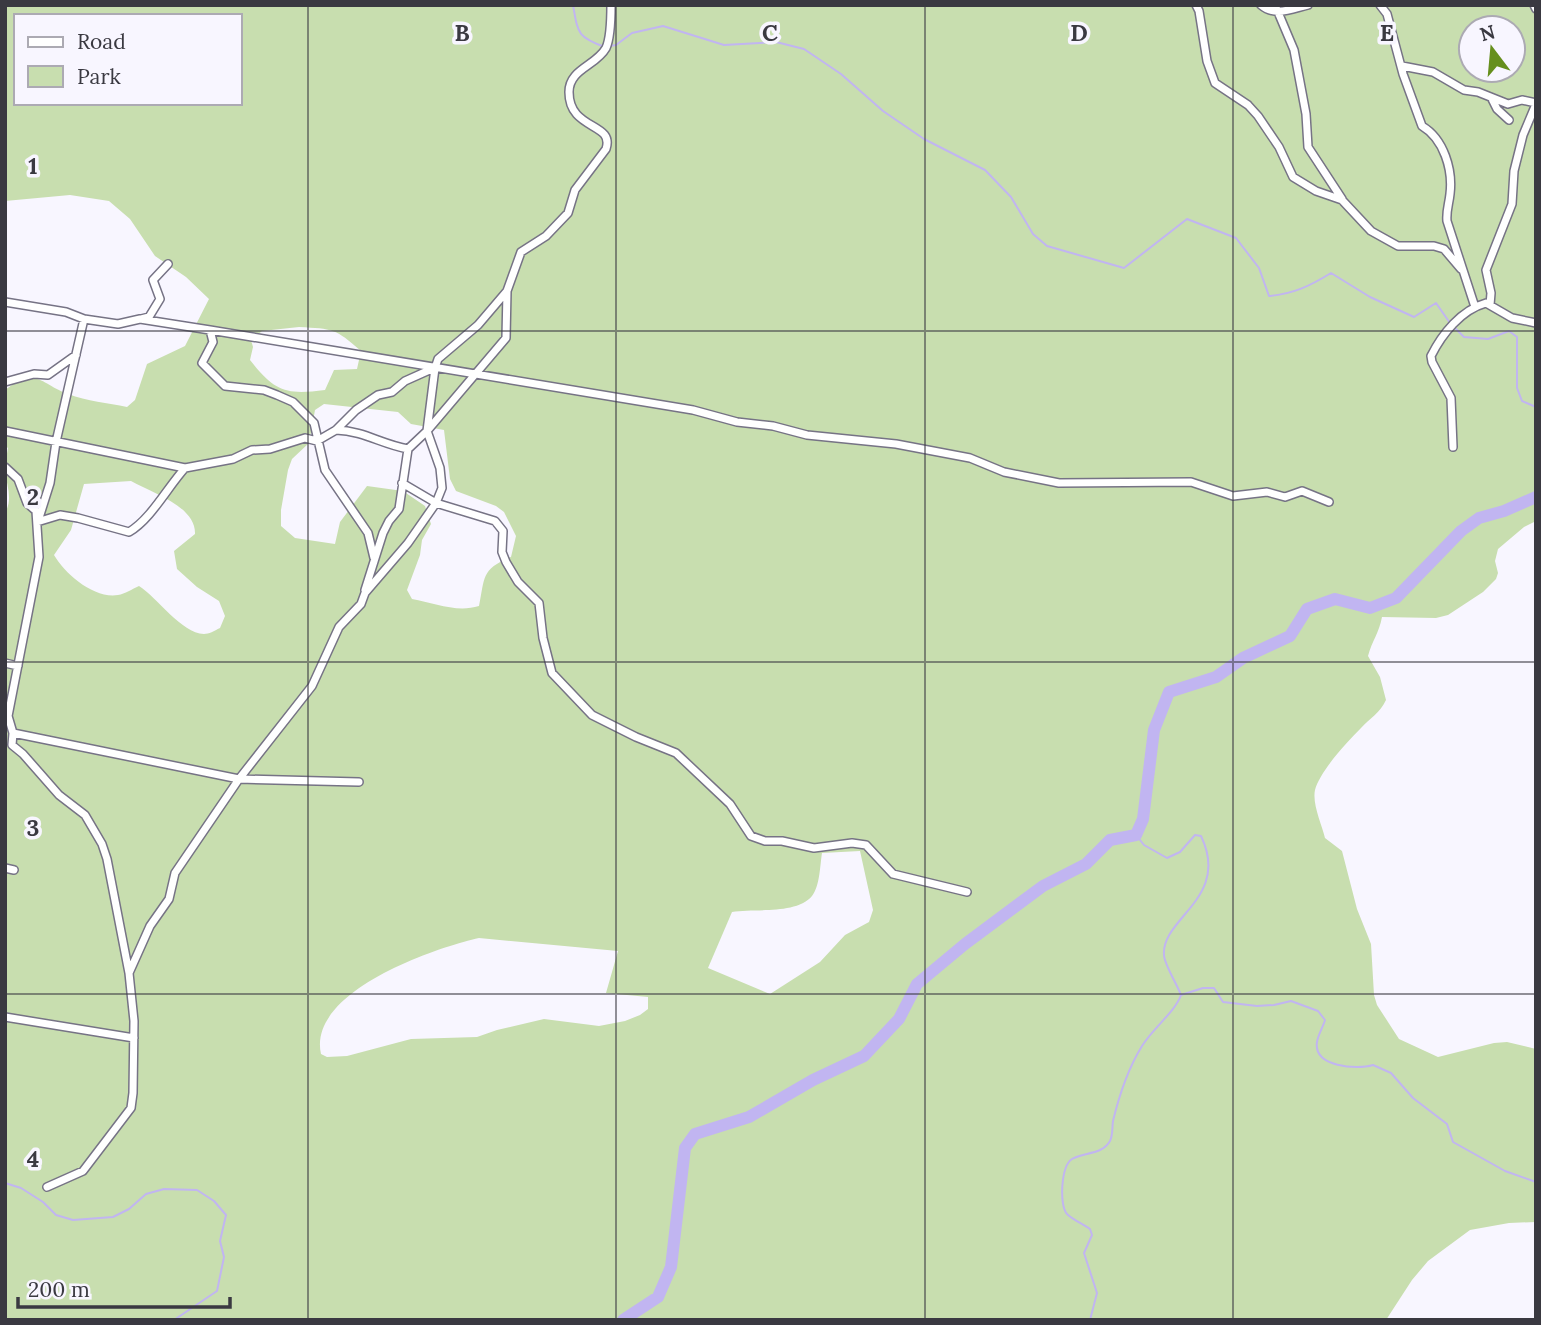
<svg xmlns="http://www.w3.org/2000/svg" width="1541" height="1325" viewBox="0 0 1541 1325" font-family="Lora,serif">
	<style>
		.green { fill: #c8deaf; fill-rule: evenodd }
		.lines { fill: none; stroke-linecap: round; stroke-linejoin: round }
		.stream { stroke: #c1b5f1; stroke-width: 2 }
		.river { stroke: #c1b5f1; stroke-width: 12 }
		.minor-casing { stroke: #767385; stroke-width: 10 }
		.minor { stroke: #fff; stroke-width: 7 }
		.grid { fill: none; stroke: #3a3941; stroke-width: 2; stroke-opacity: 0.55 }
		.grid-label { font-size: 23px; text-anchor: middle; font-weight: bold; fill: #3a3941; stroke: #f8f6ff; stroke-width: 7; stroke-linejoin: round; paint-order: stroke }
	</style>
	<rect width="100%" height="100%" fill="#f8f6ff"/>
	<path class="green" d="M5,5H1536V521L1524,527L1498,549L1495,561L1498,573L1496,579L1483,592L1448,615L1436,618L1382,617C1379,633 1372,641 1368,656L1380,677L1386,700C1380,713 1370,718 1361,728C1347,742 1320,771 1315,790C1312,804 1322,825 1325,838L1342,851L1357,909L1371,944L1374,995L1377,1005L1399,1039L1438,1057L1494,1043L1507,1042L1536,1049V1222L1509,1223L1470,1230L1428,1261L1412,1280L1386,1320H5V513C13,499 7,486 5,472C4,464 7,455 8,448L5,446V390C37,366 40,384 68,394C87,401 108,403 127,407L135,400L147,364L185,346L209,299L186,277L155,256L130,219L109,201L70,195L5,201ZM16,16H240V103H16ZM1471,28H1513V70H1471ZM299,327C333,329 335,328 361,351L357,369L334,370L325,390C286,395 275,392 250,360L253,347L251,340L262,331ZM324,404L398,412L411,424L444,430L450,479L456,491L496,506L504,512L516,536L511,557C481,569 485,577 479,606C457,613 434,603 412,599L407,590L420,555L422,540L431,524L425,506L403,491L367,486L340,522L335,544L295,538L281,526V510L288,470L292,459L309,443L315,410ZM131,481C152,493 196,506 195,534L174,551L177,569L197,587L219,601L225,616L220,628C214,631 209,634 204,634C181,633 158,598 139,586C132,589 125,594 118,595C94,599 65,574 54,555L71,530L84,484ZM860,851L873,910L869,922L845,935L820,962L770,994L708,968L732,912C754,908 796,915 812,896C820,886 820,865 822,853ZM479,938L618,951L606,993L648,997V1009L640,1015L625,1021L599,1026L544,1019L497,1030L477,1037L411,1039L347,1056L327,1057L321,1054C307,992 434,948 479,938Z"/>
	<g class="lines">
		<path class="stream" d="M573,5C578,33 577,37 605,47
			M610,46L616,45L632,33L663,26L724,45L776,42L804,49L841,74L883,111L924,139L985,170L1011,197L1033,234L1047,246L1124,268L1187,219L1236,238L1259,268L1269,296C1293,294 1310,286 1331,273L1370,297L1414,317L1436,303L1450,323
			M1454,327L1464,337L1488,339L1509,331L1517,337V388L1522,401L1536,407
			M1181,995L1203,988H1214L1223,1002L1257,1006L1274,1005L1291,1001L1318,1011L1325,1020C1323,1027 1318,1035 1317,1042C1313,1067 1357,1070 1373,1065L1391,1073L1413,1098L1447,1124L1453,1142L1505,1171L1536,1182
			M5,1183L21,1188L43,1202L56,1215L73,1220L113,1217L129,1209L146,1194L164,1189L197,1190L214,1201L226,1215L220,1241L224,1257L217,1291L174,1320
			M1090,1320L1097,1293L1084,1253L1092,1235L1090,1229C1083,1224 1073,1220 1067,1214C1059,1205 1061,1166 1072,1159C1084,1152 1102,1155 1110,1141C1113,1135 1112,1128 1113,1121C1119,1096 1129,1067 1142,1046C1153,1028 1175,1012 1181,995C1177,984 1164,964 1164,955C1161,918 1231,898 1201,836L1195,835L1180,852L1167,858L1144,845L1136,835"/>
		<path class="river" d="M623,1320L658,1297L671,1267L685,1148L695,1134L749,1117L813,1080L864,1056L899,1019L917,984L965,944L1043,886L1086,864L1110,840L1136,835L1143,819L1154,730L1169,692L1216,677L1243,658L1290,636L1307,609L1335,599L1370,608L1396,598L1461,531L1479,518L1504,511L1536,497"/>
		<g class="minor-casing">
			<path id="minor" d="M1196,5L1199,11L1207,61L1215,83L1248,105L1258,116L1279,147L1293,177L1316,191L1342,200L1371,231L1398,246H1434L1444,249L1461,269
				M1261,5C1275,17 1291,9 1308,5
				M1275,5L1294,50L1306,114L1308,147L1342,199
				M1380,5L1387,14L1403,74L1422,126C1444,139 1453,170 1450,194C1449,204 1446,211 1447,221L1475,307
				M1534,5L1536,9
				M1402,66L1433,72L1464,90L1478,92L1508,104L1522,100L1536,103
				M1492,99L1497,109L1509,120
				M5,302L66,312L84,319L118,324L140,319L210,330L693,410L737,422L773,426L807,435L896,444L970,458L1004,472L1059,483L1191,482L1233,496L1267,492L1285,497L1302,491L1329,502
				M1490,305L1491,293L1486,270L1512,204L1514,171L1523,135L1536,104
				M141,319L149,317L160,299L153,280L168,264
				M210,330L213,342L202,363L225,386L264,390L277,395L293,402L314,423L325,470L368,533L374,558
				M5,382L34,374L48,375L76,355
				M336,430C364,431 381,444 408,449
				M5,431L185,468
				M1453,447L1451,398L1432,362L1431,356C1442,334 1461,310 1486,303L1512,318L1536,323
				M5,467L18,479L27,503L36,511L39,557L8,716L13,733L12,745L23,754L59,795L85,815L102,844L107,859L129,973
				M402,483L436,503L495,521L503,531L502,552L506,562L518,582L539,603L543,638L552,673L592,715L636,737L676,753L730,804L751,836L765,841H782L814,848L852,843L866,845L893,874L967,892
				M39,518L50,483L56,442L84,319
				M37,522L60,515L78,518L129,532C151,519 167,488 185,468L233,459L252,450L270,449L305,438L317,441L336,430L356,410L378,395L392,392L405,381L434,368
				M365,590L383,533L389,521L399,509L408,449L427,431L435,368L438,359L478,325L507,291L521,252L546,236L568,213L575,190L606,149C615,122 569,131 569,92C569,69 596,66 606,48C611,37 611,17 611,5
				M5,663L18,666
				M13,733L239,779L359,782
				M5,868L14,870
				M5,1017L134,1038
				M47,1187L83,1171L131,1108L133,1093L134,1021L129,973L150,926L169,899L175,873L239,779L312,686L339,627L361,604L365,593L408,543L436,503L442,488L440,468L427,431L506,338L507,291"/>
		</g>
		<use href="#minor" class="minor"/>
	</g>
	<path class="grid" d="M308,5V1320M616,5V1320M925,5V1320M1233,5V1320M5,331H1536M5,662H1536M5,994H1536"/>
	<g class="grid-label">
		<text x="462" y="41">B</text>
		<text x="770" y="41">C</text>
		<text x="1079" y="41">D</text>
		<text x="1387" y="41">E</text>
		<text x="33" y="174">1</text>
		<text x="33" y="505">2</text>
		<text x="33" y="836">3</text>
		<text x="33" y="1167">4</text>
	</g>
	<rect width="1541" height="1325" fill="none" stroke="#3a3941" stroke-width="14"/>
	<rect x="14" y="14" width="228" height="91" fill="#f8f6ff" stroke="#acaab3" stroke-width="2"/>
	<rect x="28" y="37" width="35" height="10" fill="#ffffff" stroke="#acaab3" stroke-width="2"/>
	<text x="77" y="49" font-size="21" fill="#3a3941">Road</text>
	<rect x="28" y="66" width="35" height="21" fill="#c8deaf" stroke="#acaab3" stroke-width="2"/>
	<text x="77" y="84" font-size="21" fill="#3a3941">Park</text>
	<g transform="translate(1492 49) rotate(344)"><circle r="33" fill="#f8f6ff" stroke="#acaab3" stroke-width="2"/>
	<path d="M0-5L12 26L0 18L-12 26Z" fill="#668f1d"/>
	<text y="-10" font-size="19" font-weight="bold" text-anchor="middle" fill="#3a3941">N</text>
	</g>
	<path d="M18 1297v10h212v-10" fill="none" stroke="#3a3941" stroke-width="3.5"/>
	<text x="28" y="1297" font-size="21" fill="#3a3941" stroke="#f8f6ff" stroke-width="5" paint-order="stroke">200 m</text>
</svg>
